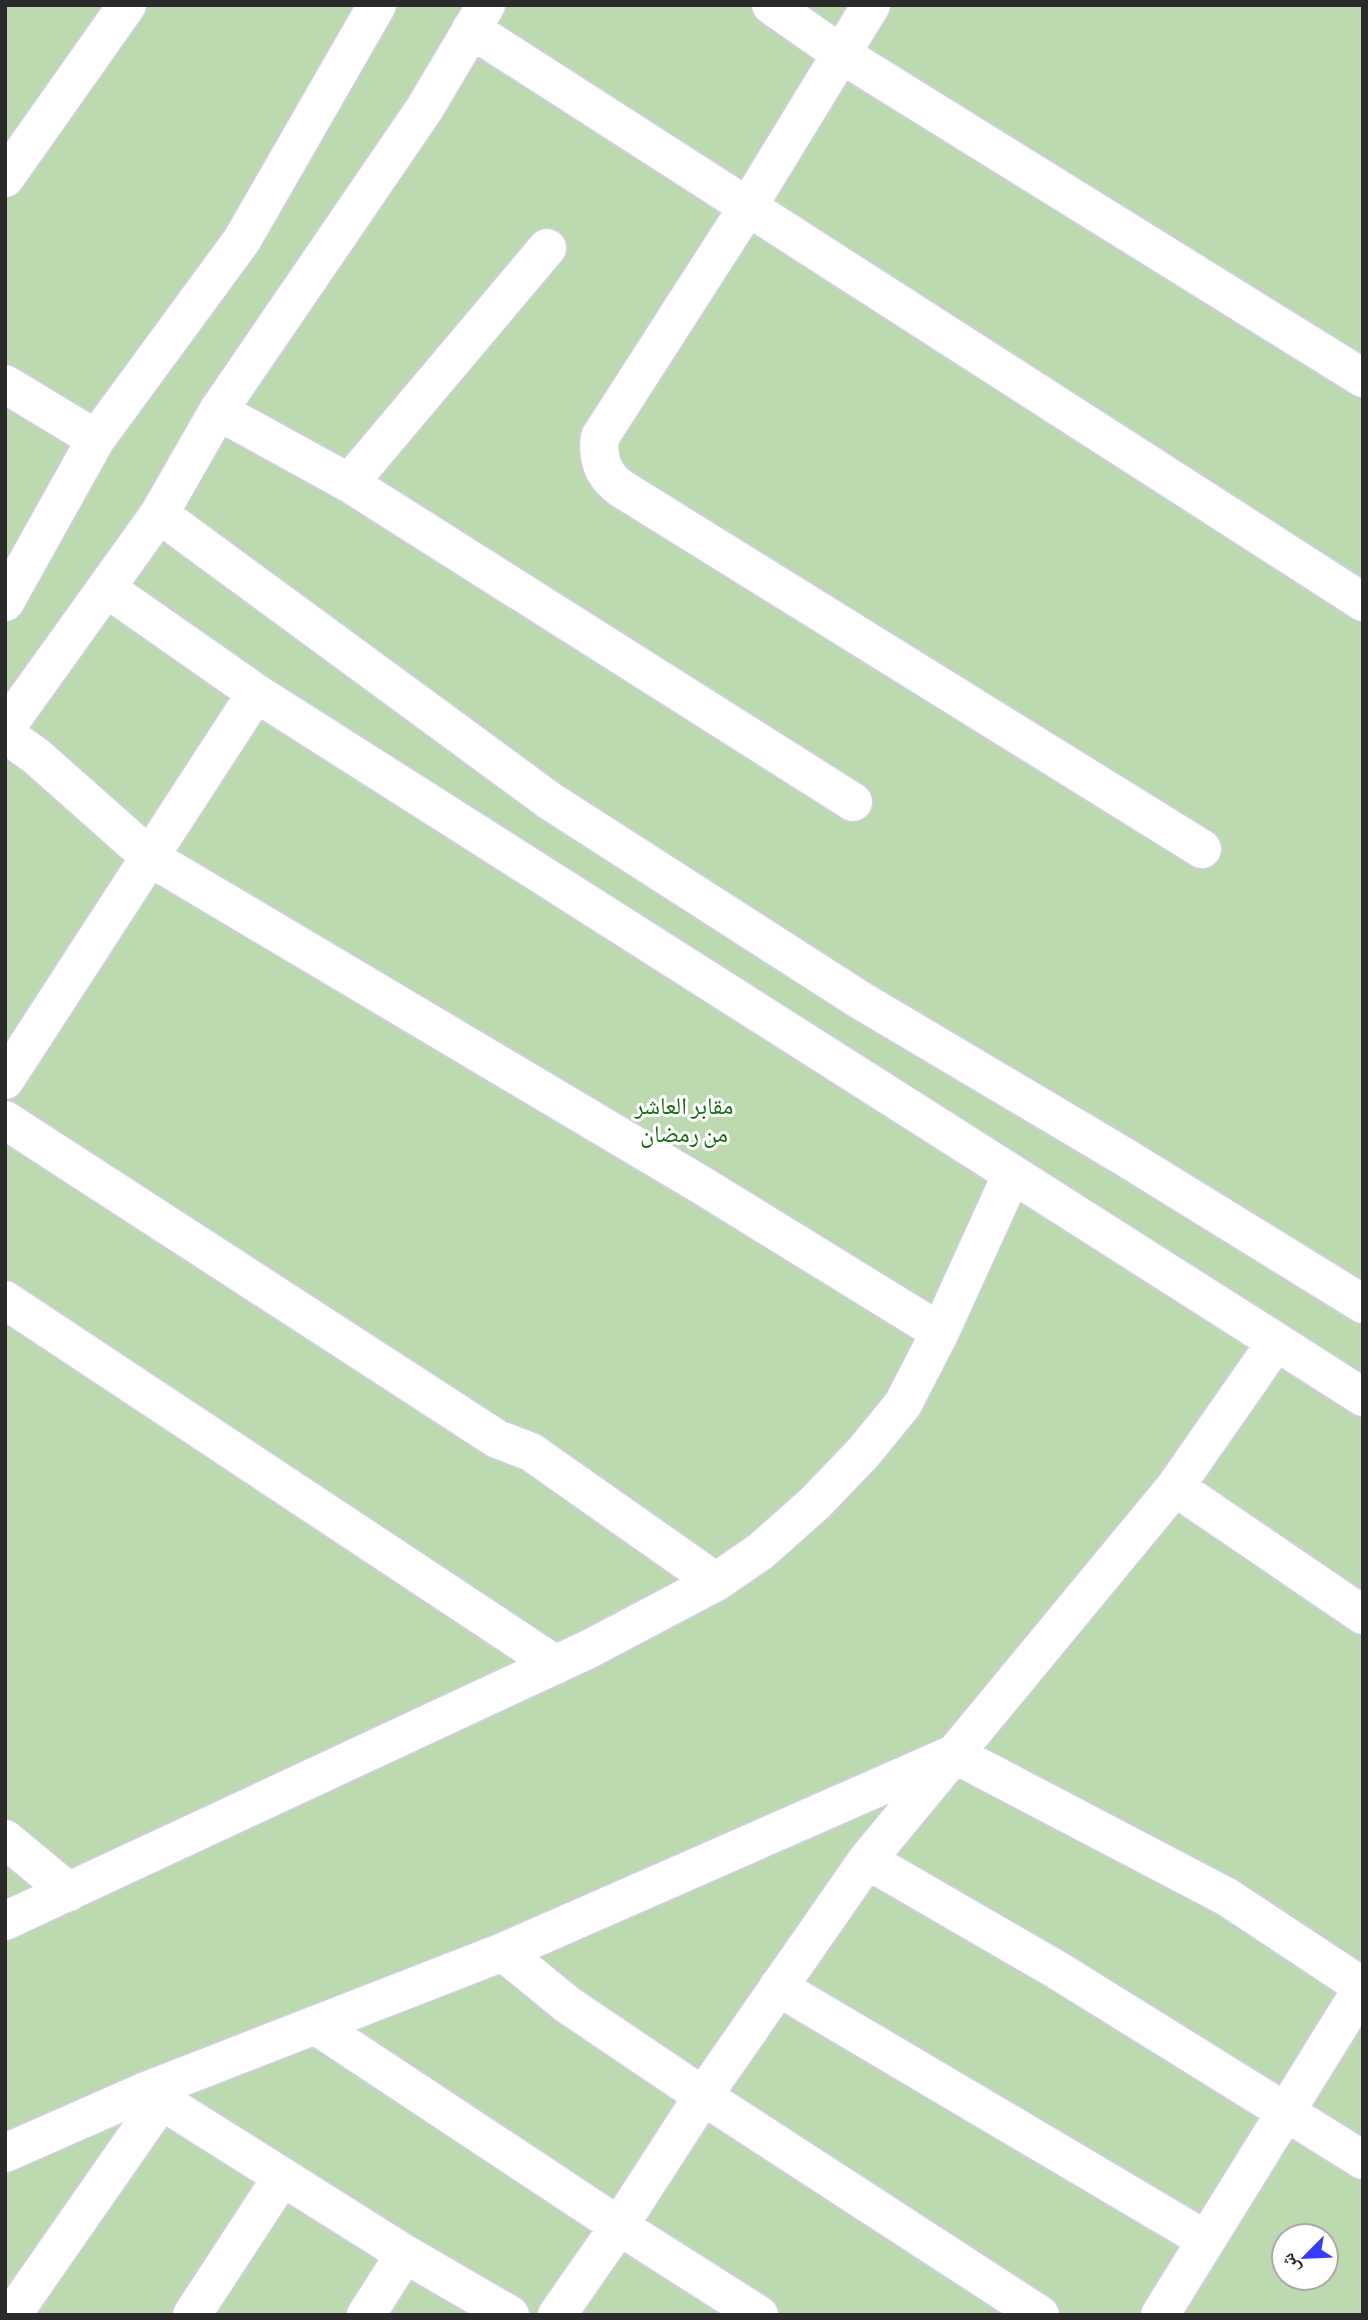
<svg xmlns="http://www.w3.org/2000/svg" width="1368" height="2320" viewBox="0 0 1368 2320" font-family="'Alegreya Sans','Noto Naskh Arabic',sans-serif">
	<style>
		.cemetery { fill: #bdd9af; fill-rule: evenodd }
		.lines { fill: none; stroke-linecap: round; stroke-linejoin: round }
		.minor-casing { stroke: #cfd0e4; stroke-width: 41 }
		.minor { stroke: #fff; stroke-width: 38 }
		.labels { text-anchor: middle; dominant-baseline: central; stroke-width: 6; stroke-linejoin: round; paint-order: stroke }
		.park-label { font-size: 24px; fill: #176e12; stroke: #fff }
	</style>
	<rect width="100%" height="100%" fill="#eee8da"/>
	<path class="cemetery" d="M5,5H1363V2315H5ZM1284,2236H1326V2278H1284Z"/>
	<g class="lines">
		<g class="minor-casing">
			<path id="minor" d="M771,5L841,54L1363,378
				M871,5L747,208L600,437C597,459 603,476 622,489L1202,849
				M471,29L1363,602
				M5,178L127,5
				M5,384L96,439
				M218,411L349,483L853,802
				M349,483L547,248
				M159,514L550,801L860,1000L1123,1156L1363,1304
				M106,588L256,693L1363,1397
				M5,602L96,439L242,240L377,5
				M5,729L159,514L218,411L425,108L486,5
				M5,734L36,756L151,858L703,1186L940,1332L903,1404L863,1453L815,1503L761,1551L716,1582L589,1649L5,1921
				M5,1080L256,693
				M5,1120L497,1439L531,1452L716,1582
				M5,1300L556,1665
				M940,1332L1012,1174
				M1175,1487L1276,1342
				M5,1839L69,1892
				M867,1860L1057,1970L1363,2160
				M503,1952L568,2005L703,2096L1040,2315
				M778,1987L1206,2240
				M315,2025L619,2226L759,2315
				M146,2091L405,2254L510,2315
				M5,2153L146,2091L503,1952L954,1754L1227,1897L1363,1987
				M12,2315L161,2101
				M192,2315L282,2177
				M366,2315L405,2254
				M557,2315L619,2226L703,2096L867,1860L1175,1487L1363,1615
				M1160,2315L1363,1987"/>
		</g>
		<use href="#minor" class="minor"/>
	</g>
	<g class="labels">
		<g class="park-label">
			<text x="684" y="1107">مقابر العاشر<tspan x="684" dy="28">من رمضان</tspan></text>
		</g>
	</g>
	<rect width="1368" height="2320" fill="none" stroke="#2a2a2a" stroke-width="14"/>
	<g transform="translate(1305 2257) rotate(246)"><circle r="33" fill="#ffffff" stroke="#aaaaaa" stroke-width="2"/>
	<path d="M0-5L12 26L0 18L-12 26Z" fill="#363cff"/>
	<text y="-10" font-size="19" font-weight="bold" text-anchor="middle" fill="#2a2a2a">ش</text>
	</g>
</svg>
